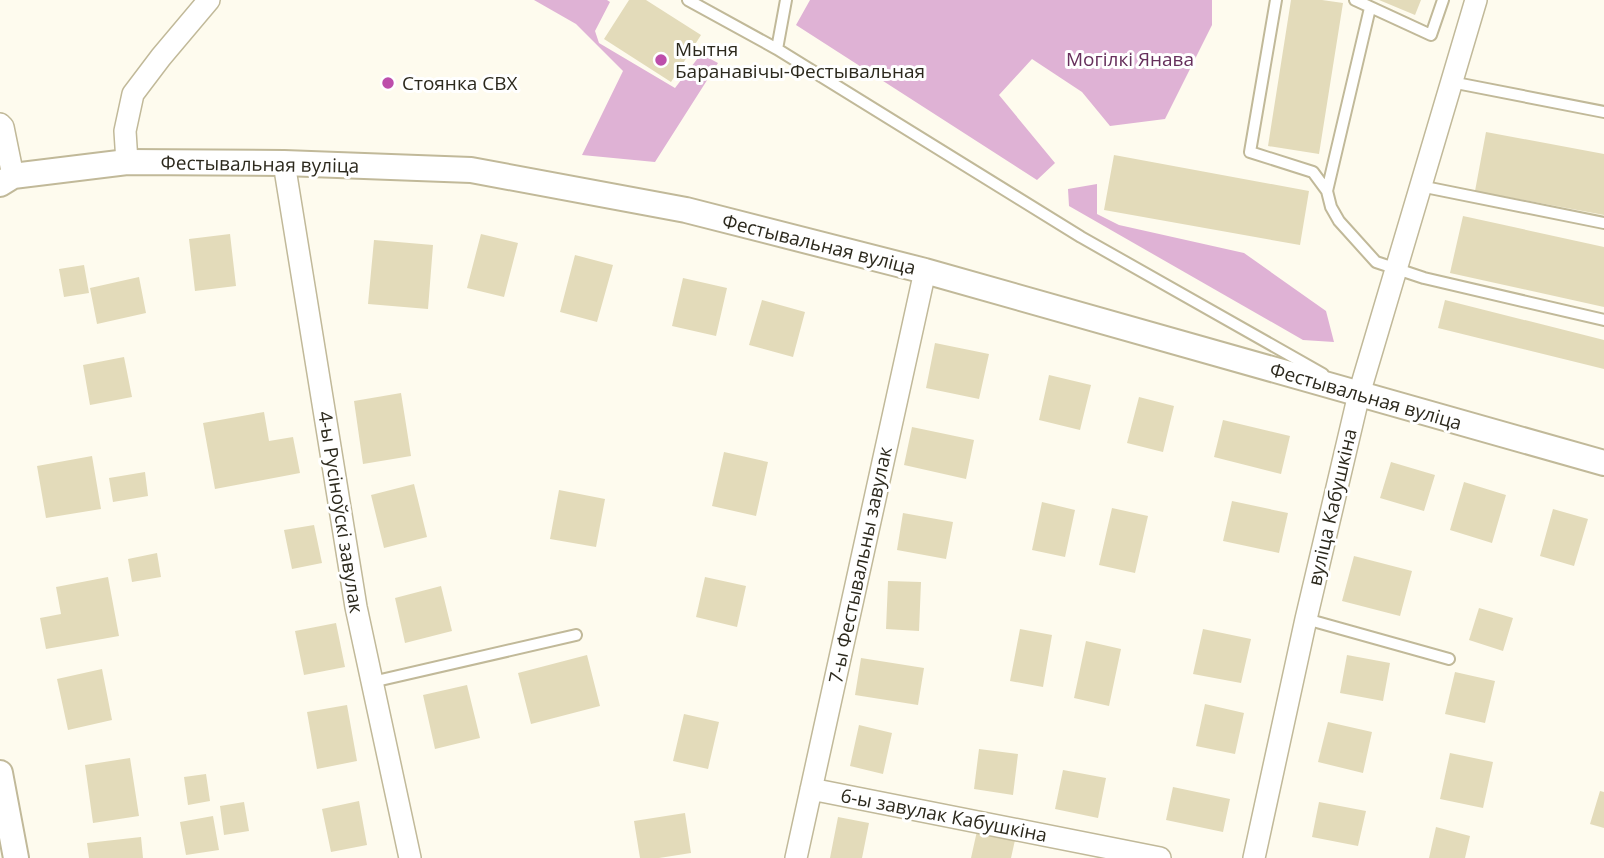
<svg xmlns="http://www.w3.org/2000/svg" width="1604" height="858" viewBox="0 0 1604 858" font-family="'Open Sans',sans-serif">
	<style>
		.forest { fill: #dfb2d5 }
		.building { fill: #e3dbba }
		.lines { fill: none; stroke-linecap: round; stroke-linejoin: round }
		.service-casing { stroke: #c1b999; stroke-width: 14 }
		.minor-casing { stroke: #c1b999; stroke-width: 24 }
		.tertiary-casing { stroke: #c1b999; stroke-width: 28 }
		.service { stroke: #fff; stroke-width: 10 }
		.minor { stroke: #fff; stroke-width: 21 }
		.tertiary { stroke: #fff; stroke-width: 24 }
		.poi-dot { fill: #bd4eab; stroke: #fff; stroke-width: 2.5 }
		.labels { text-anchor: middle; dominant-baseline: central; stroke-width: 6; stroke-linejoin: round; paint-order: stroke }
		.poi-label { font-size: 19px; fill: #2c291d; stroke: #fff; text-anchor: start }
		.park-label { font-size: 19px; fill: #662f5c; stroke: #fff }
		.street-label { font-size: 19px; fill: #2c291d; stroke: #fff }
	</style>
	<rect width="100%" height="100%" fill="#fefbee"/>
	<path class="forest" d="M534,0H607L610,2L595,31L599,43L675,88L701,54L718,63L655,162L582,155L623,71L576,24Z
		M810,0H1212V25L1165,119L1110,126L1082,92L1032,59L999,95L1055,163L1037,180L796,25Z
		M1097,184V214L1119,225L1244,253L1326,311L1334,342L1303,340L1069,206L1068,189Z"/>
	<path class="building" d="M629,0H646L701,35L671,82L604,39Z
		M1291,0H1322L1343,3L1319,154L1268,146Z
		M1379,0H1421L1415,15Z
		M1486,132L1604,154V215L1475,191Z
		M1114,155L1309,191L1300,245L1104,210Z
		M1463,216L1604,247V307L1450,273Z
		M230,234L236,286L195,291L189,239Z
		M481,234L518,243L504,297L467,288Z
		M374,240L433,245L428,309L368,304Z
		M575,255L613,265L597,322L560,312Z
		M84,265L89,293L64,297L59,269Z
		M139,277L146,313L97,324L90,288Z
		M683,278L727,288L716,336L672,326Z
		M762,300L805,312L793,357L749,345Z
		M1445,300L1604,340V369L1438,328Z
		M935,343L989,354L979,399L926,388Z
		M124,357L132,397L90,405L83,365Z
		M1049,375L1091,385L1080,430L1039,420Z
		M401,393L411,456L363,464L354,401Z
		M1139,397L1174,406L1163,452L1127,443Z
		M264,412L269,441L293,437L300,473L215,489L203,423Z
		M1223,420L1290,436L1281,474L1214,457Z
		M912,427L974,440L966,479L904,465Z
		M724,452L768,462L756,516L712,506Z
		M92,456L101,509L46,518L37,466Z
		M1391,462L1435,475L1424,511L1380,498Z
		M145,472L148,496L113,502L109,478Z
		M1464,482L1506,495L1492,543L1450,530Z
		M414,484L427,537L384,548L371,495Z
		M559,490L605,499L596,547L550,539Z
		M1232,501L1288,513L1279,553L1223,541Z
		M1042,502L1075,510L1065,557L1032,550Z
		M1112,508L1148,516L1135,573L1099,565Z
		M1553,509L1588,519L1574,566L1540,556Z
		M903,513L953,522L946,559L897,550Z
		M314,525L322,563L292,569L284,530Z
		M157,553L161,577L132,582L128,559Z
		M1354,556L1412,571L1400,616L1342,601Z
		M108,577L119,636L46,649L40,618L61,614L56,587Z
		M705,577L746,586L737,627L696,617Z
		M888,581L921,582L919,631L886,629Z
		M441,586L452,631L405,643L395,598Z
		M1479,608L1513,618L1503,651L1469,640Z
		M336,623L345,667L304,675L295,631Z
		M1020,629L1052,635L1043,687L1010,681Z
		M1203,629L1251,639L1241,683L1193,674Z
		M1086,641L1121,649L1109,706L1074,698Z
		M587,655L600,706L531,724L518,673Z
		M1347,655L1390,663L1383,701L1340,693Z
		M861,658L924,668L918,705L855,695Z
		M102,669L112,720L68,730L57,679Z
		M1455,672L1495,681L1485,723L1445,714Z
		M467,685L480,738L435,749L423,695Z
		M1205,704L1244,713L1235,754L1196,746Z
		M347,705L357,761L317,769L307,712Z
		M684,714L719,722L708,769L673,761Z
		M1328,722L1372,732L1363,773L1318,762Z
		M859,725L892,733L883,774L850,766Z
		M979,749L1018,754L1013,795L974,789Z
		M1450,753L1493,762L1483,808L1440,799Z
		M130,758L139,816L93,823L85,765Z
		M1063,770L1106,778L1098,818L1055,809Z
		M206,774L210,801L188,805L184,777Z
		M1173,787L1230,799L1223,832L1166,820Z
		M1600,791L1604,792V828L1590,824Z
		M359,801L367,845L331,852L322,809Z
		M244,802L249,831L224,835L220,806Z
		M1319,802L1366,811L1358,846L1312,837Z
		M685,813L691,853L659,858H640L634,821Z
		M213,816L219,850L186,855L180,822Z
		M838,817L869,823L862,858H830Z
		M1436,827L1470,836L1465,858H1429Z
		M977,831L1015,840L1011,858H971Z
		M141,837L143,858H89L87,843Z"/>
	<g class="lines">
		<g class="service-casing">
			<path id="service" d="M688,0L777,49L1081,237L1323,374
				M1276,0L1250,152L1313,172L1327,191L1331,207L1339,221L1376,262L1424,278L1604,320
				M1355,0L1431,35L1443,0
				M777,49L786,0
				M1451,82L1604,112
				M1420,186L1604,223
				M1327,191L1370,8
				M1306,619L1449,659
				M372,682L576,635"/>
		</g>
		<g class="minor-casing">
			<path id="minor" d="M0,124L3,127L13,176
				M127,162L125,131L133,94L161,57L209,0
				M284,163L356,607L410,858
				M811,789L1160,858
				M796,858L925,271
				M1254,858L1306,619L1359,394L1476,0"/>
		</g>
		<g class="tertiary-casing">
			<path id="tertiary" d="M0,184L13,176L127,162L284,163L471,170L686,210L925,271L1604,463
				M0,773L16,858"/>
		</g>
		<use href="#service" class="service"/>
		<use href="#minor" class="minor"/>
		<use href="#tertiary" class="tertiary"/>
	</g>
	<g class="poi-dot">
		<circle cx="661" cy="60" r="7"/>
		<circle cx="388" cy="83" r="7"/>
	</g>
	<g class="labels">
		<g class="poi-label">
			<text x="675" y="49">Мытня<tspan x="675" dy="22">Баранавічы-Фестывальная</tspan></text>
			<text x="402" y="83">Стоянка СВХ</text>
		</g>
		<g class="park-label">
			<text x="1130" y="59">Могілкі Янава</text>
		</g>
		<g class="street-label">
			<text transform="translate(260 164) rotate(1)">Фестывальная вуліца</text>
			<text transform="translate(819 244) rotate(14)">Фестывальная вуліца</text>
			<text transform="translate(1366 396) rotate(16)">Фестывальная вуліца</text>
			<text transform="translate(1332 507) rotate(-77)">вуліца Кабушкіна</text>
			<text transform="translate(341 512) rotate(81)">4-ы Русіноўскі завулак</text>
			<text transform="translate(860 565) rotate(-78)">7-ы Фестывальны завулак</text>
			<text transform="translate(944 815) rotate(11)">6-ы завулак Кабушкіна</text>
		</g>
	</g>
</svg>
